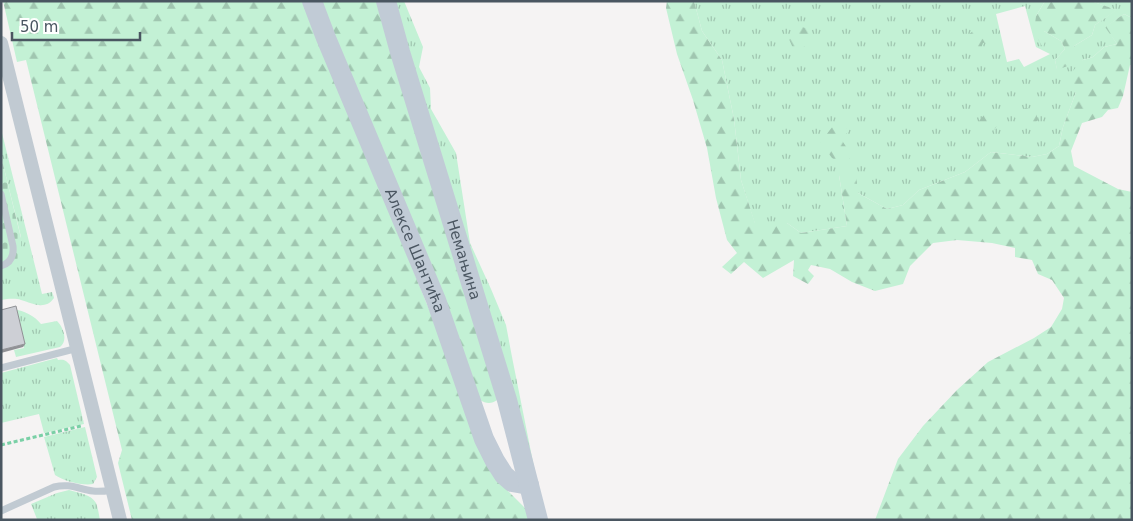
<svg xmlns="http://www.w3.org/2000/svg" width="1133" height="521" viewBox="0 0 1133 521" font-family="'DejaVu Sans',sans-serif">
	<style>
		.grass { fill: url(#grass-tufts); fill-rule: evenodd }
		.forest { fill: url(#forest-firs) }
		.cemetery { fill: url(#cemetery-stones) }
		.lines { fill: none; stroke-linecap: round; stroke-linejoin: round }
		.path { stroke: #7ad0a6; stroke-width: 3; stroke-dasharray: 4 2.5; stroke-linecap: butt }
		.lane { stroke: #c1cad2; stroke-width: 7 }
		.street { stroke: #c1cad2; stroke-width: 14 }
		.secondary { stroke: #c1cbd6; stroke-width: 20 }
		.shaded-wall { fill: #909195 }
		.building { fill: #cdcfd5; stroke: #909195 }
		.labels { text-anchor: middle; dominant-baseline: central; stroke-width: 4; stroke-linejoin: round; paint-order: stroke }
		.street-label { font-size: 15px; fill: #4a5661; stroke: #fff }
	</style>
	<defs>
		<pattern id="grass-tufts" width="24" height="20" patternUnits="userSpaceOnUse" patternTransform="scale(1.25)"><rect width="24" height="20" fill="#c3f1d5"/><path d="M3 7l-1-3M5 7V3M7 7l1-3M15 17l-1-3M17 17v-4M19 17l1-3" fill="none" stroke="#a0c6b0"/></pattern>
		<pattern id="forest-firs" width="22" height="20" patternUnits="userSpaceOnUse" patternTransform="scale(1.25)"><rect width="22" height="20" fill="#c3f1d5"/><path d="M5 1l3.5 6h-7zM16 11l3.5 6h-7z" fill="#a0c6b0"/></pattern>
		<pattern id="cemetery-stones" width="16" height="16" patternUnits="userSpaceOnUse" patternTransform="scale(1.25)"><rect width="16" height="16" fill="#c3f1d5"/><path d="M2 7V4a2 2 0 0 1 4 0v3zM10 15v-3a2 2 0 0 1 4 0v3z" fill="#a0c6b0"/></pattern>
	</defs>
	<rect width="100%" height="100%" fill="#f5f3f3"/>
	<path class="grass" d="M380,1H404L423,47L419,67L430,88L431,109L456,153L470,243L491,289L506,325L512,357L535,472Z
		M694,1H1045L1036,16L1044,31L1061,41L1065,49L1055,60L1057,69L1074,46L1092,35L1095,25L1116,10L1091,1H1132V18L1124,14L1106,27L1117,44L1104,47L1093,57L1083,60L1076,92L1063,127L1059,146L1047,154L1032,157L991,152L965,172L919,190L903,205L887,209L858,193L839,175L847,226L801,233L787,223L755,224L741,180L734,119L722,60L702,31ZM1025,6L1036,47L1050,54L1024,67L1019,59L1007,62L996,14Z
		M1,129L42,294L52,292L54,298C45,311 32,303 21,300C15,298 8,299 1,300V267L21,245V237L1,156Z
		M14,309C24,311 35,316 41,324L57,321C64,328 68,341 60,347L16,357L14,350L24,348Z
		M57,358L58,360C64,359 66,360 70,365L84,424L44,433L39,414L1,423V373Z
		M85,427L97,477L93,484C83,486 63,481 55,475L44,437Z
		M69,490C78,493 91,494 96,503C98,508 99,515 100,520H36L37,519L31,504L57,493Z"/>
	<path class="forest" d="M3,1H304L499,482L526,509L528,520H132L118,463L122,450L26,60L17,62Z
		M320,1H380L497,400C492,404 486,404 480,400Z
		M667,1H694L702,31L722,60L734,119L741,180L755,223H787L801,233L847,226L839,175L856,174L858,193L887,209L903,205L919,190L965,172L991,152L1032,157L1047,154L1059,146L1063,127L1076,92L1070,74L1083,60L1093,57L1104,47L1117,44L1105,27L1124,14L1132,18V65H1130L1123,96L1118,108L1108,110L1102,117L1082,123L1071,151L1074,166L1118,189L1132,192V520H875L898,459L923,426L957,390L988,362L1034,338L1051,327L1062,309L1064,298L1052,280L1038,274L1032,260L1015,257V248L992,243L957,240L933,243L910,266L903,284L875,291L852,282L830,269L811,265L808,270L814,276L808,284L793,276L794,260L763,278L744,262L731,274L722,267L737,253L727,240L716,198L707,148L693,100L677,54L666,8Z
		M1045,1H1091L1117,10L1095,25L1092,35L1074,46L1070,65L1057,70L1055,60L1065,49L1061,41L1044,31L1045,41L1043,48L1034,32L1036,16Z
		M798,26L810,29L813,42L799,49L793,48L788,37Z
		M977,28H985L993,38L990,42L983,43L981,48L974,49L965,44L968,35Z
		M1025,108L1035,109L1038,120L1034,124L1023,125L1015,117Z
		M984,115L1000,121L994,130L983,134L975,126Z
		M843,124L849,131L841,139L853,157L841,163L832,158L820,142L834,125Z"/>
	<path class="cemetery" d="M1,156L21,238C22,256 20,263 1,267Z"/>
	<g class="lines">
		<path class="path" d="M1,445L81,426"/>
		<path class="lane" d="M1,194L13,246C14,256 11,263 1,266
			M1,368L78,348
			M1,511L54,487C70,483 78,489 93,491C100,492 106,491 113,490"/>
		<path class="street" d="M1,43L120,520"/>
		<g class="secondary">
			<path id="s1" d="M312,1L326,38L436,300L484,439L495,461L504,475L512,482L529,485"/>
			<path id="s2" d="M386,1L400,52L507,400L538,520"/>
		</g>
	</g>
	<path class="shaded-wall" d="M25,344L23,347L1,353V350Z"/>
	<path class="building" d="M16,306L25,344L1,350V310Z"/>
	<g class="labels">
		<g class="street-label">
			<text stroke="none"><textPath href="#s1" startOffset="270">Алексе Шантића</textPath></text>
			<text stroke="none"><textPath href="#s2" startOffset="270">Немањина</textPath></text>
		</g>
	</g>
	<rect width="1133" height="521" fill="none" stroke="#4a5661" stroke-width="5"/>
	<path d="M12 32v8h128v-8" fill="none" stroke="#4a5661" stroke-width="2.5"/>
	<text x="20" y="32" font-size="15" fill="#4a5661" stroke="#ffffff" stroke-width="4" paint-order="stroke">50 m</text>
</svg>
